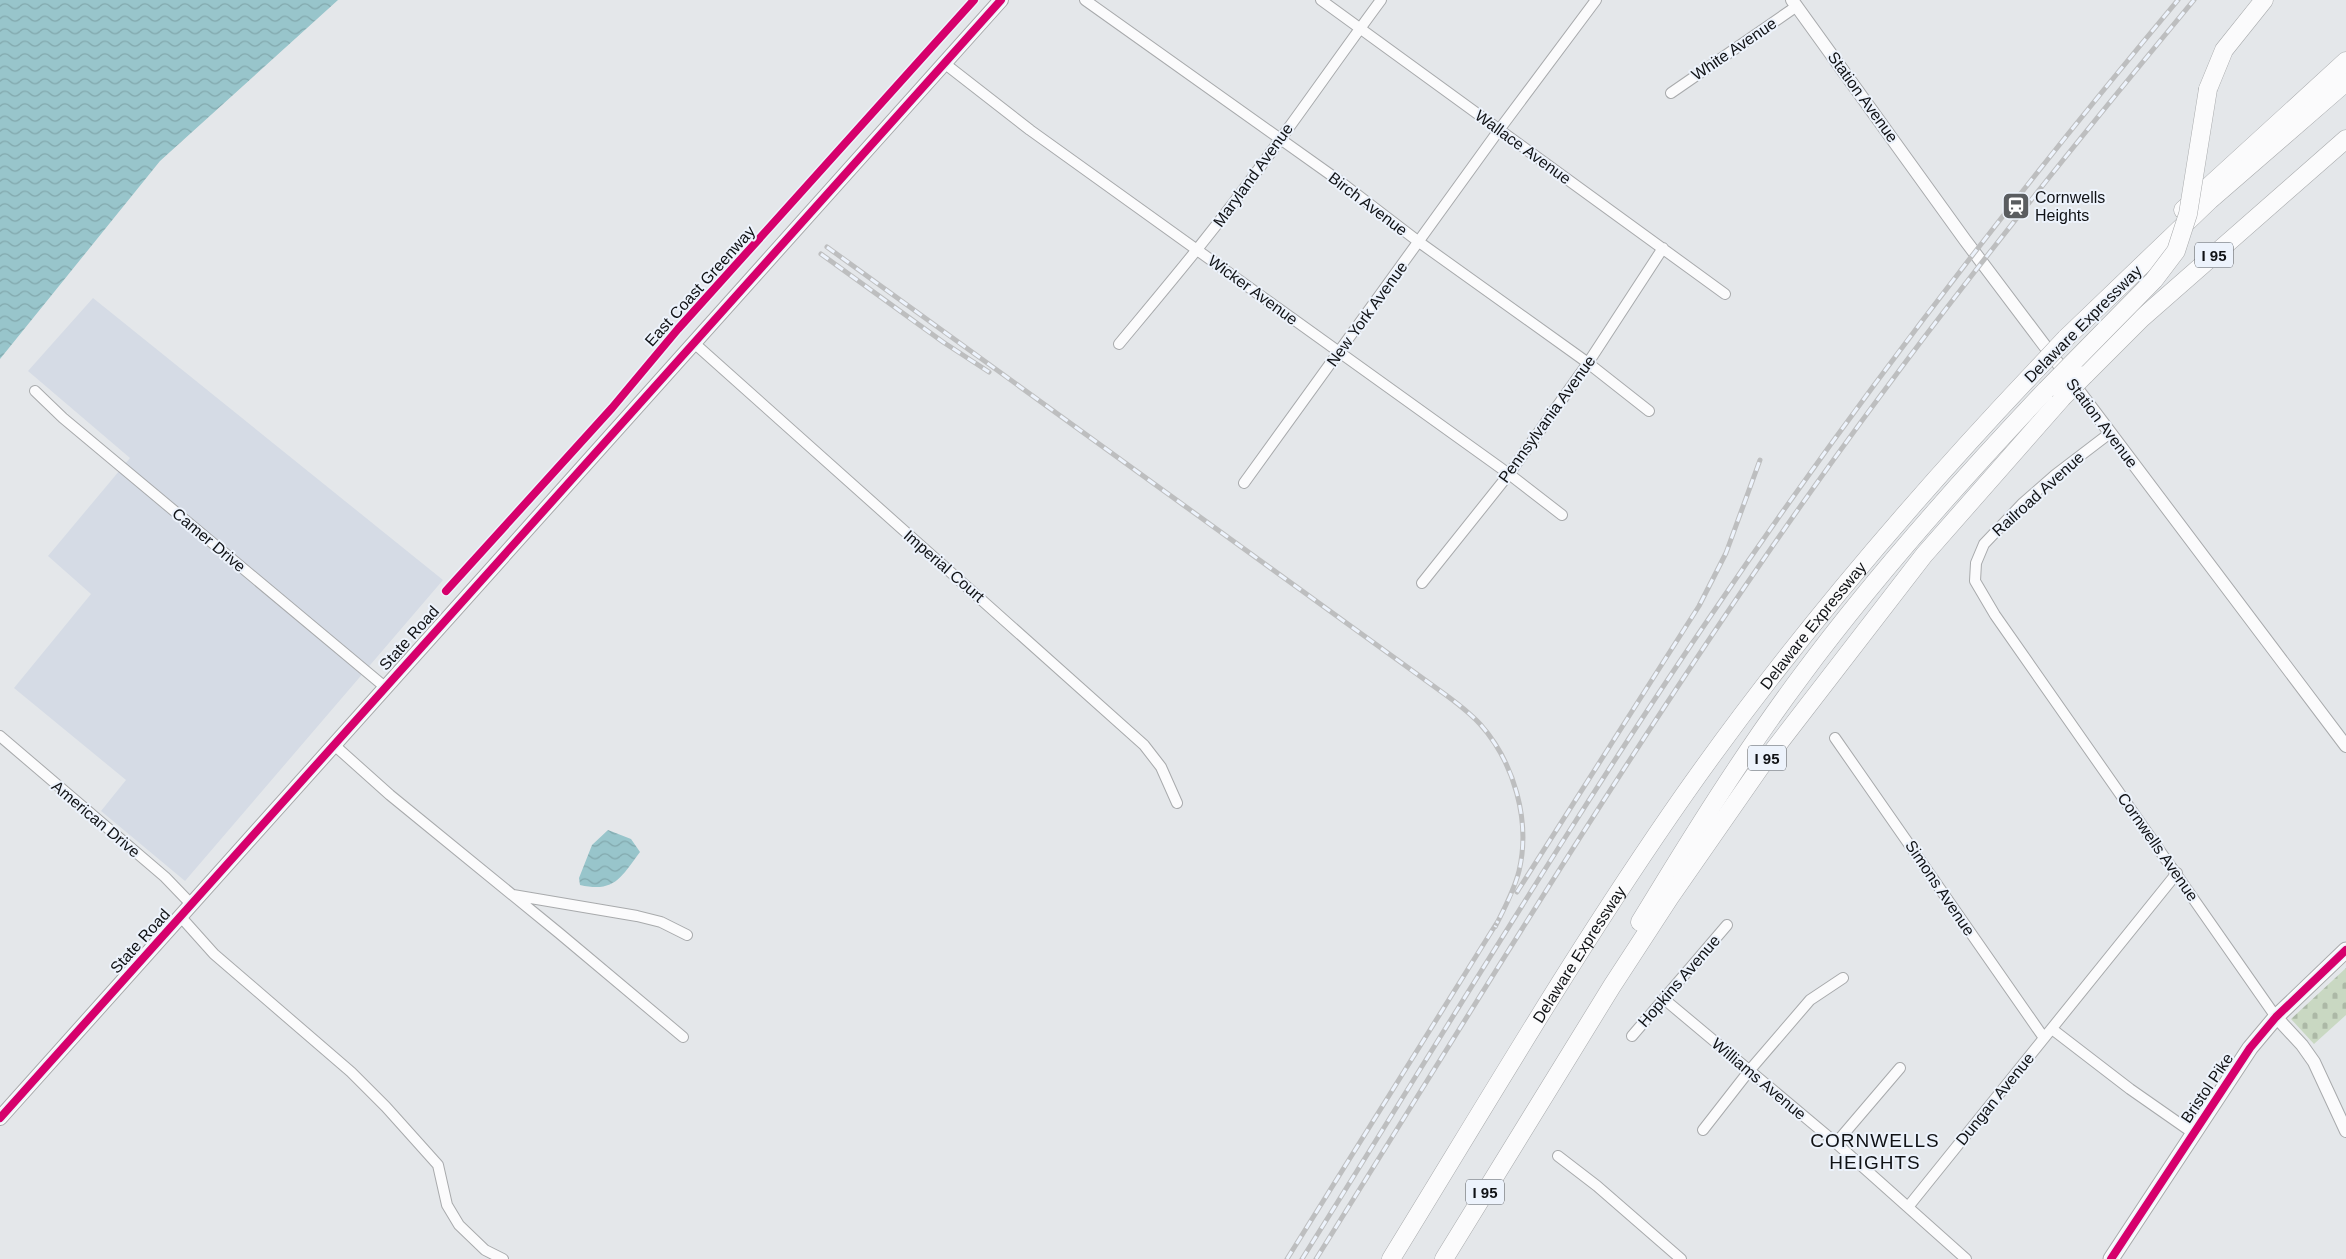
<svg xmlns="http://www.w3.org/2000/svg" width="2346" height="1259" viewBox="0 0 2346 1259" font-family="Arial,sans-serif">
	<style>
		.built { fill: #d5dbe5 }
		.cemetery { fill: url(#cemetery-stones) }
		.water { fill: url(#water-waves) }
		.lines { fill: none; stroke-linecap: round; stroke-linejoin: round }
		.minor-casing { stroke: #a8aaac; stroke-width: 12 }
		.tertiary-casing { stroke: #a8aaac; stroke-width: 14 }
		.secondary-casing { stroke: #a8aaac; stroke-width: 16 }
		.primary-casing { stroke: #a8aaac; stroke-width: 17 }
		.motorway-casing { stroke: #a8aaac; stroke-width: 19 }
		.minor { stroke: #fbfbfc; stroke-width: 10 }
		.tertiary { stroke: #fbfbfc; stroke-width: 12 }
		.secondary { stroke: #fbfbfc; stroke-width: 14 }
		.primary { stroke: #fbfbfc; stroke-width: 15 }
		.motorway { stroke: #fbfbfc; stroke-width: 18 }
		.rail-casing { stroke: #bdbebf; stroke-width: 5 }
		.rail { stroke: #edf3fc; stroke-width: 3; stroke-dasharray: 9; stroke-linecap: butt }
		.motorway-bridge-casing { stroke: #a8aaac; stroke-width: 19; stroke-linecap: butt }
		.motorway-bridge { stroke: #fbfbfc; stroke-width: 18 }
		.cycleway-casing { stroke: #edf3fc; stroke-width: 11 }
		.cycleway { stroke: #d6006c; stroke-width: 8 }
		.labels { text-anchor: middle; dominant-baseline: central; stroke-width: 4; stroke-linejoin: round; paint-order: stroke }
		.shield { fill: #edf3fc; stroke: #52565a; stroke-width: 1 }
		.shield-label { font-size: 15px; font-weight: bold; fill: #101215 }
		.street-label { font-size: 16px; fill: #101215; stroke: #edf3fc }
		.poi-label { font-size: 16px; fill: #101215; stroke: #edf3fc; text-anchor: start }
		.quarter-label { font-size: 19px; letter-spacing: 1px; fill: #101215; stroke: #edf3fc }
	</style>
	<defs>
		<pattern id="cemetery-stones" width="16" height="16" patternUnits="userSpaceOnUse" patternTransform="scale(1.25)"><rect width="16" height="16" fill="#c9d8c2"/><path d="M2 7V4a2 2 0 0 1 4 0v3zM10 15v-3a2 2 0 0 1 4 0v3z" fill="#acb8a6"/></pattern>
		<pattern id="water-waves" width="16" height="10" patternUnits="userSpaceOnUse" patternTransform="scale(1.25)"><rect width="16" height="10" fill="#98c5cb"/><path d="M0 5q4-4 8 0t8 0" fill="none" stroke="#82a8ad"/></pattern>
	</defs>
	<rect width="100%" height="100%" fill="#e4e7ea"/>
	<path class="built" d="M93,298L443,580L185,881L101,811L126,780L14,688L91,594L48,556L130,458L28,371Z"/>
	<path class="cemetery" d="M2346,968V1015L2314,1044L2291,1019Z"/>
	<path class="water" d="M0,0H338L160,161L0,359Z
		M608,830L631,839L640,852C621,877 615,893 580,885L579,878L592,845Z"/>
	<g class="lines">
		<g class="minor-casing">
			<path id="minor" d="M1085,0L1338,180L1419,242L1588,363L1649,411
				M1321,0L1725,294
				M944,63L1030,130L1509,474L1562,515
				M1671,93L1797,6
				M694,343L1144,745L1161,767L1177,803
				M1119,344C1168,285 1218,226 1263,163C1303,109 1341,54 1381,0
				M35,391L63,418L385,687
				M2110,433L2055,475L2023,503L1984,544L1976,563L1975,581L1995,615L2276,1017
				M1244,483L1499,130L1596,0
				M1422,583L1509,474L1588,363L1663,248
				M0,736L165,877L191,904
				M1835,738L2044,1038
				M333,744L390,795L559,933L683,1037
				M513,895L637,916L661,922L687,935
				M180,916L214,954L351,1072L386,1107L438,1165L447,1205L459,1225L485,1250L503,1259
				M1664,999L1836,1143L1966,1259
				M2052,1029L2130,1089L2193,1133
				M1632,1036L1727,925
				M1703,1130L1749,1071L1810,1000L1843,978
				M1836,1143L1900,1068
				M1558,1156L1597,1186L1681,1259
				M1908,1207L2177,873"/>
		</g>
		<g class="tertiary-casing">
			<path id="tertiary" d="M1792,0L1965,240L2346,746
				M2276,1017L2302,1045L2314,1062L2346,1131"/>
		</g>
		<g class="secondary-casing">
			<path id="secondary" d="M0,1118L1001,0"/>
		</g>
		<g class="primary-casing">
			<path id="primary" d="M2111,1259L2250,1048L2276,1017L2346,950"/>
		</g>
		<g class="motorway-casing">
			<g id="motorway">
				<path d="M2208,89L2224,50L2264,0"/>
				<path d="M2183,210L2346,61"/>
				<path d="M2066,338L2210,200L2346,82"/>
				<path d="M2085,375L2142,318L2346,139"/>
				<path d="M1640,922C1691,838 1743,754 1802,675C1876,575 1960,481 2046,390"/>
				<path id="s1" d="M1391,1259C1487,1103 1579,945 1684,795C1790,644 1910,503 2037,369"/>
				<path d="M1444,1259L1612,986L1670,897L1759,769L1924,555L2062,398"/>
			</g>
		</g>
		<use href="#minor" class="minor"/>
		<use href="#tertiary" class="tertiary"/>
		<use href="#secondary" class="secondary"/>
		<use href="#primary" class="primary"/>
		<use href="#motorway" class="motorway"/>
		<g class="rail-casing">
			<path id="rail" d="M827,247L1439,690C1453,700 1468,711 1480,724C1514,762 1531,821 1519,871C1514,891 1504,909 1495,927
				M821,254L943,342L989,372
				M1517,892L1699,606L1726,553L1760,460
				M1287,1259L1498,921
				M1302,1259C1439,1041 1571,820 1716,608C1859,397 2015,195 2178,0
				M1316,1259C1462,1026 1605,790 1761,563C1895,367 2043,182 2194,0"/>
		</g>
		<use href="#rail" class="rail"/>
		<g class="motorway-bridge-casing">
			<path id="motorway-bridge" d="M2037,369L2066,338
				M2046,390L2154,280L2176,251L2188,214L2208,89
				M2062,398L2085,375"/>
		</g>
		<use href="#motorway-bridge" class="motorway-bridge"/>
		<g class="cycleway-casing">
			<path id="cycleway" d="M446,591L612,408L678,329L974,0
				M0,1118L1001,0
				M2111,1259L2250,1048L2276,1017L2346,950"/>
		</g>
		<use href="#cycleway" class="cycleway"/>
	</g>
	<defs>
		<g id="station-square" transform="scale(1.4375)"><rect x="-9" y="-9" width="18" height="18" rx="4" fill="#5a5d60" stroke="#edf3fc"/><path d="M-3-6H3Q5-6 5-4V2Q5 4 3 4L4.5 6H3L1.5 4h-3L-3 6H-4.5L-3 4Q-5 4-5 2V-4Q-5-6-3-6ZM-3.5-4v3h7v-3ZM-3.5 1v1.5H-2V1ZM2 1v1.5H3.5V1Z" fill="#fff"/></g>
	</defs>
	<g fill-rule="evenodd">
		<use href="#station-square" x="2016" y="206"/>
	</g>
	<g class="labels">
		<g class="shield">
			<rect x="2195" y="242.5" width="38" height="25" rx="4"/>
			<rect x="1748" y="745.5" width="38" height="25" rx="4"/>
			<rect x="1466" y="1179.5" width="38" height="25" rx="4"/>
		</g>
		<g class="shield-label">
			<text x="2214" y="255">I 95</text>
			<text x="1767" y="758">I 95</text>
			<text x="1485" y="1192">I 95</text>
		</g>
		<g class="street-label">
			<text transform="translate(1734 49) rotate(-34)">White Avenue</text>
			<text transform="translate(1863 97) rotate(54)">Station Avenue</text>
			<text transform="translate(1523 147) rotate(36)">Wallace Avenue</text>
			<text transform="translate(1253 175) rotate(-54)">Maryland Avenue</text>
			<text transform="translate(1368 204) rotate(37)">Birch Avenue</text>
			<text transform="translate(700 286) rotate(-48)">East Coast Greenway</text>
			<text transform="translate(1253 290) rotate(36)">Wicker Avenue</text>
			<text transform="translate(1367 314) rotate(-54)">New York Avenue</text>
			<text transform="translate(2083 324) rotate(-45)">Delaware Expressway</text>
			<text transform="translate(1547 419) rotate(-54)">Pennsylvania Avenue</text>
			<text transform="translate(2102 423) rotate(53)">Station Avenue</text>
			<text transform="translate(2038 494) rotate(-42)">Railroad Avenue</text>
			<text transform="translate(209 540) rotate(40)">Camer Drive</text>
			<text transform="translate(944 566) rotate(41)">Imperial Court</text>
			<text stroke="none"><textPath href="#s1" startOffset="762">Delaware Expressway</textPath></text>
			<text transform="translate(409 638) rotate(-48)">State Road</text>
			<text transform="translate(96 819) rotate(40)">American Drive</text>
			<text transform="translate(2158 847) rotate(55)">Cornwells Avenue</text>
			<text transform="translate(1940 888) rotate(56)">Simons Avenue</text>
			<text transform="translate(140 941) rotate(-48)">State Road</text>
			<text stroke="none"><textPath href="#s1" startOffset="358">Delaware Expressway</textPath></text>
			<text transform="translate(1679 981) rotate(-49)">Hopkins Avenue</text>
			<text transform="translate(1759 1079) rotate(40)">Williams Avenue</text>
			<text transform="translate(2207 1088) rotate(-56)">Bristol Pike</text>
			<text transform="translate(1995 1099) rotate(-51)">Dungan Avenue</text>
		</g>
		<g class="poi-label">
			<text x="2035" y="197">Cornwells<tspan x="2035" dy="18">Heights</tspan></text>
		</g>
		<g class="quarter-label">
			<text x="1875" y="1140">CORNWELLS<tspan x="1875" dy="22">HEIGHTS</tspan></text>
		</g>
	</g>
</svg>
